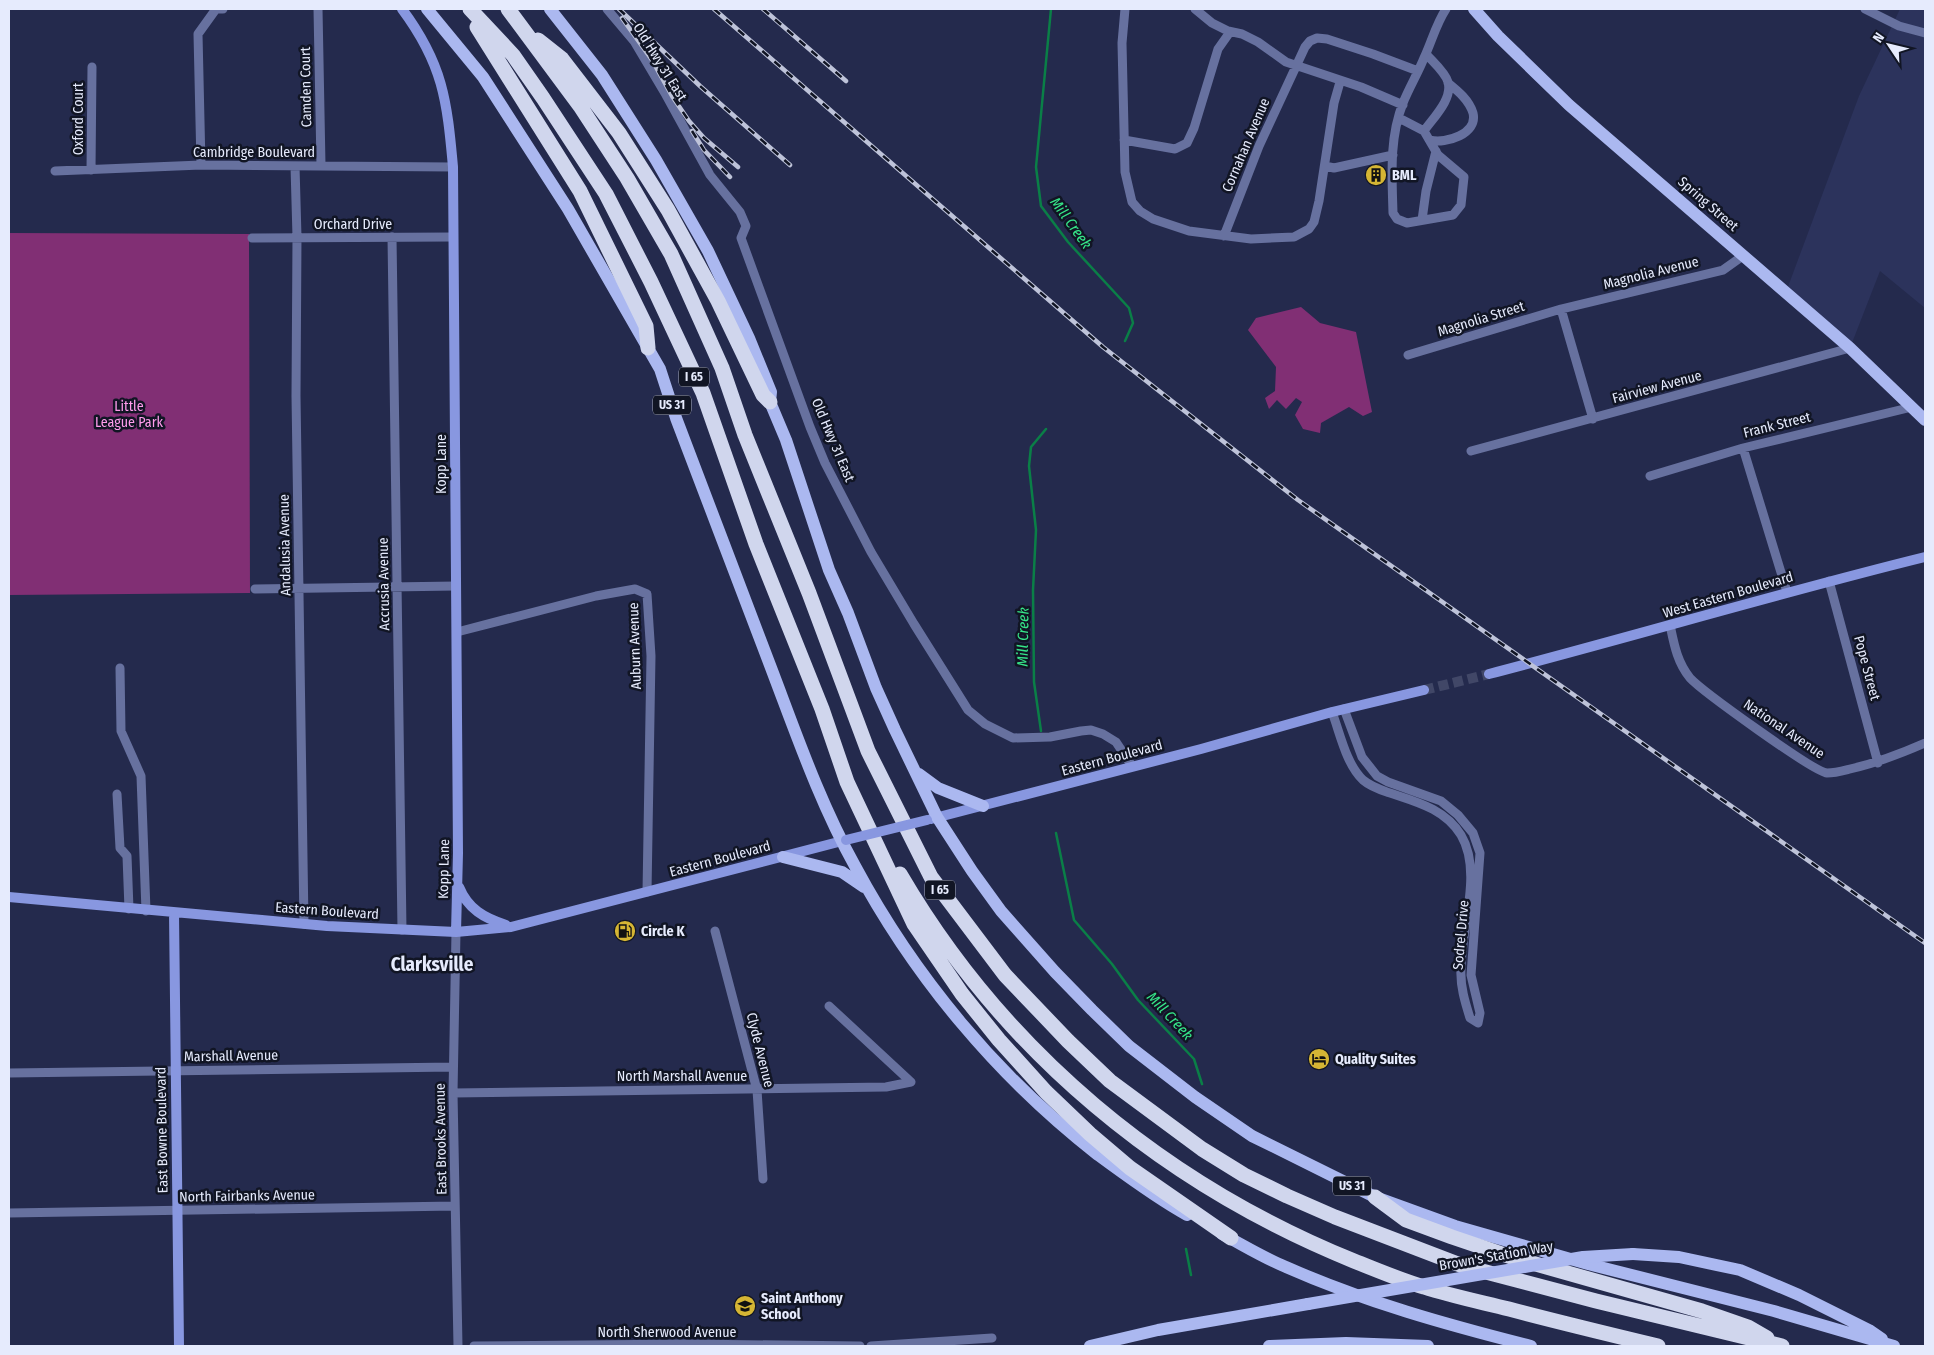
<svg xmlns="http://www.w3.org/2000/svg" width="1934" height="1355" viewBox="0 0 1934 1355" font-family="'Fira Sans Condensed',sans-serif">
	<style>
		.built { fill: #2c335c }
		.green { fill: #812f74 }
		.lines { fill: none; stroke-linecap: round; stroke-linejoin: round }
		.stream { stroke: #0a7f47; stroke-width: 2.5 }
		.secondary-tunnel { stroke: #414767; stroke-width: 10; stroke-dasharray: 10 5; stroke-linecap: butt }
		.street { stroke: #67719f; stroke-width: 9 }
		.secondary { stroke: #8897e0; stroke-width: 10 }
		.primary { stroke: #abb8f0; stroke-width: 12 }
		.highway { stroke: #d0d6ed; stroke-width: 15 }
		.rail-casing { stroke: #bec3d9; stroke-width: 4.5 }
		.rail { stroke: #111524; stroke-width: 2.5; stroke-dasharray: 8; stroke-linecap: butt }
		.secondary-bridge { stroke: #8897e0; stroke-width: 10 }
		.primary-bridge { stroke: #abb8f0; stroke-width: 12 }
		.labels { text-anchor: middle; dominant-baseline: central; stroke-width: 5; stroke-linejoin: round; paint-order: stroke }
		.shield { fill: #111524; stroke: #a6abbc; stroke-width: 1 }
		.shield-label { font-size: 12px; font-weight: bold; fill: #e6ebfd }
		.street-label { font-size: 14px; fill: #e6ebfd; stroke: #111524 }
		.poi-label { font-size: 14px; font-weight: bold; fill: #e6ebfd; stroke: #111524; text-anchor: start }
		.park-label { font-size: 14px; fill: #ff9cec; stroke: #111524 }
		.water-label { font-size: 15px; font-style: italic; fill: #36e689; stroke: #111524 }
		.district-label { font-size: 19px; font-weight: bold; fill: #e6ebfd; stroke: #111524 }
	</style>
	<rect width="100%" height="100%" fill="#242a4d"/>
	<path class="built" d="M1900,9H1925V308L1880,271L1850,348L1786,292L1859,96Z"/>
	<path class="green" d="M9,233L249,234L250,593L9,595Z
		M1301,307L1320,323L1356,332L1372,412L1363,416L1349,407L1321,423L1320,433L1303,429L1295,415L1302,402L1296,398L1286,409L1277,400L1269,409L1265,398L1275,391L1276,367L1248,330L1256,318Z"/>
	<g class="lines">
		<path class="stream" d="M1051,9L1036,167L1041,206L1068,242L1129,308L1133,323L1125,341
			M1041,731L1034,682L1033,590L1036,530L1029,466L1031,447L1046,429
			M1056,833L1074,920L1112,964L1138,1000L1194,1059L1202,1084
			M1186,1249L1191,1275"/>
		<path class="secondary-tunnel" d="M1424,690L1489,674"/>
		<path class="street" d="M318,9L321,165
			M607,9L634,41L666,95L710,175L740,212L746,226L741,238L810,427L825,463L871,552L914,624L968,710L985,724L1013,738L1050,737L1081,731L1091,730L1103,734L1116,742L1132,766
			M1125,9L1122,43L1125,172L1132,202L1140,211L1153,219L1189,231L1251,239L1294,237L1309,229L1314,222L1319,201L1334,103L1340,82
			M1195,9L1212,23L1228,31L1242,34L1258,42L1286,62L1361,87L1403,105
			M1865,9L1899,26L1925,33
			M1399,118L1424,131L1438,155L1464,177L1461,205L1453,215L1407,223L1397,219L1393,213C1392,177 1389,138 1403,103C1409,88 1418,73 1424,58C1432,41 1436,24 1446,9
			M1424,131C1433,118 1453,99 1448,82C1445,72 1433,62 1426,54
			M1124,140L1175,149L1187,143L1194,128L1218,49L1230,32
			M1430,140C1446,144 1478,134 1473,113C1469,100 1458,91 1448,83
			M201,165L198,34L216,9H223
			M295,166L297,237L296,396L304,924
			M1325,166L1334,168L1393,155
			M91,170L92,67
			M55,171L201,165L453,167
			M1422,220L1426,191L1436,151
			M1224,236L1259,146L1305,47L1310,41L1317,38L1327,39L1373,54L1418,71
			M392,237L402,930
			M252,238L453,237
			M1561,309L1593,419
			M1408,355L1561,309L1723,270L1744,255
			M1743,448L1787,592
			M1471,451L1850,348
			M1650,476L1743,448L1912,407
			M1829,581L1878,763
			M255,589L456,586
			M1670,625C1674,644 1677,662 1690,678C1702,691 1814,772 1827,773C1835,773 1842,771 1850,769C1876,763 1900,754 1925,743
			M457,632L596,596L635,589L647,594L651,656L647,892
			M120,668L121,731L141,776L146,911
			M1332,712C1340,733 1346,764 1363,780C1371,787 1381,790 1390,793C1417,802 1445,809 1461,835C1483,872 1461,928 1461,969C1460,986 1465,1002 1470,1018L1478,1023L1480,1013L1471,975L1480,853L1473,833L1458,815L1441,801L1388,782L1377,776L1362,757L1344,709
			M117,794L120,848L127,856L129,909
			M715,931L757,1090L763,1179
			M456,932L453,1093L458,1346
			M829,1006L911,1082
			M9,1073L453,1067
			M453,1093L886,1087L911,1082
			M9,1213L455,1206
			M474,1346L688,1344L860,1346
			M871,1346L992,1338"/>
		<path class="secondary" d="M402,9C443,64 447,100 453,167L458,853L456,932
			M1489,674C1635,636 1779,593 1925,557
			M931,819L1201,749L1332,712L1424,690
			M459,887C468,909 484,918 506,925
			M9,897L327,926L456,932L511,927L846,840
			M174,913L179,1346"/>
		<path class="primary" d="M427,9L483,77L568,209L660,369L676,418C708,503 741,588 773,673C798,739 821,805 855,866C915,978 998,1077 1098,1155C1127,1176 1156,1198 1187,1215
			M550,9L602,75L656,160L708,251L749,338L771,392L770,402L786,440L829,570L848,613L876,688L895,730L937,817L972,871L1001,911L1055,972L1092,1010L1129,1046L1195,1097L1252,1136L1375,1197L1455,1226L1588,1264L1774,1311L1894,1346
			M1474,9L1498,36L1569,105L1850,348L1925,420
			M919,774L938,788L983,806
			M783,857L842,872L864,887
			M1222,1234C1243,1245 1264,1258 1286,1267C1365,1302 1448,1325 1531,1346
			M1633,1254L1679,1257L1740,1270L1799,1295L1869,1330L1882,1339
			M1090,1346L1158,1330L1308,1304
			M1269,1346L1346,1343L1428,1346"/>
		<path class="highway" d="M470,9L513,55L543,98L606,194L651,282L703,393L756,544L822,709L847,782L914,924L962,994L999,1040L1046,1092L1090,1134L1130,1168L1231,1238
			M508,9L580,106L627,178L671,254L722,368L745,435L809,593L868,751L931,877L1005,975L1068,1041L1110,1081L1202,1149L1244,1175L1287,1196L1335,1217L1463,1266L1596,1301L1782,1346
			M477,27L580,191L646,326L648,348
			M538,40L562,59L619,133L668,210L718,301L763,395L770,402
			M900,874C1004,1052 1164,1184 1354,1261C1377,1270 1400,1280 1424,1287C1451,1296 1481,1302 1509,1309C1558,1322 1608,1334 1658,1346
			M1375,1197L1406,1220L1452,1237L1511,1257L1702,1311L1748,1327L1767,1338"/>
		<g class="rail-casing">
			<path id="rail" d="M619,9L700,86L790,165
				M714,9L1103,347L1298,500L1925,943
				M763,9L846,81
				M622,18L652,60L672,96L689,121L704,138L738,167
				M692,131L704,150L730,177"/>
		</g>
		<use href="#rail" class="rail"/>
		<path class="secondary-bridge" d="M846,840L927,820"/>
		<path class="primary-bridge" d="M1308,1304L1583,1257L1633,1254"/>
	</g>
	<defs>
		<g id="building-disc" transform="scale(1.125)"><circle r="9.5" fill="#d5b534" stroke="#111524"/><path d="M-4-6H4V6H1V3H-1V6H-4ZM-2.5-4.3h1.7v1.8h-1.7ZM.8-4.3h1.7v1.8H.8ZM-2.5-1h1.7V.8h-1.7ZM.8-1h1.7V.8H.8Z" fill="#111"/></g>
		<g id="fuel-disc" transform="scale(1.125)"><circle r="9.5" fill="#d5b534" stroke="#111524"/><path d="M-5.5-6h7V0h2V4h1.3V-2.5L3-4.5l.8-.8L6-3V5H2.5V1h-1V6h-7ZM-4.2-4.7v3.2H.2V-4.7Z" fill="#111"/></g>
		<g id="hotel-disc" transform="scale(1.125)"><circle r="9.5" fill="#d5b534" stroke="#111524"/><path d="M-6-4.5h1.5V1H6V5H4.5V3h-9V5H-6ZM-4 0a1.8 1.8 0 1 1 3.6 0ZM.5 0V-2.5h3Q6-2.5 6 0Z" fill="#111"/></g>
		<g id="school-disc" transform="scale(1.125)"><circle r="9.5" fill="#d5b534" stroke="#111524"/><path d="M0-5L7-2L0 1L-7-2ZM-4 1L0 2.5L4 1V4Q0 6-4 4Z" fill="#111"/></g>
	</defs>
	<g fill-rule="evenodd">
		<use href="#building-disc" x="1376" y="175"/>
		<use href="#fuel-disc" x="625" y="931"/>
		<use href="#hotel-disc" x="1319" y="1059"/>
		<use href="#school-disc" x="745" y="1306"/>
	</g>
	<g class="labels">
		<g class="shield">
			<rect x="679" y="367.5" width="30" height="19" rx="4"/>
			<rect x="653" y="395.5" width="38" height="19" rx="4"/>
			<rect x="925" y="880.5" width="30" height="19" rx="4"/>
			<rect x="1333" y="1176.5" width="38" height="19" rx="4"/>
		</g>
		<g class="shield-label">
			<text x="694" y="377">I 65</text>
			<text x="672" y="405">US 31</text>
			<text x="940" y="890">I 65</text>
			<text x="1352" y="1186">US 31</text>
		</g>
		<g class="street-label">
			<text transform="translate(660 62) rotate(58)">Old Hwy 31 East</text>
			<text transform="translate(306 87) rotate(-91)">Camden Court</text>
			<text transform="translate(78 119) rotate(-90)">Oxford Court</text>
			<text transform="translate(1246 145) rotate(-67)">Cornahan Avenue</text>
			<text x="254" y="152">Cambridge Boulevard</text>
			<text transform="translate(1708 204) rotate(41)">Spring Street</text>
			<text x="353" y="224">Orchard Drive</text>
			<text transform="translate(1651 273) rotate(-14)">Magnolia Avenue</text>
			<text transform="translate(1481 319) rotate(-17)">Magnolia Street</text>
			<text transform="translate(1657 387) rotate(-15)">Fairview Avenue</text>
			<text transform="translate(1777 425) rotate(-14)">Frank Street</text>
			<text transform="translate(833 440) rotate(67)">Old Hwy 31 East</text>
			<text transform="translate(441 464) rotate(-90)">Kopp Lane</text>
			<text transform="translate(285 545) rotate(-91)">Andalusia Avenue</text>
			<text transform="translate(384 584) rotate(-91)">Accrusia Avenue</text>
			<text transform="translate(1728 595) rotate(-16)">West Eastern Boulevard</text>
			<text transform="translate(635 646) rotate(-92)">Auburn Avenue</text>
			<text transform="translate(1867 668) rotate(75)">Pope Street</text>
			<text transform="translate(1784 729) rotate(34)">National Avenue</text>
			<text transform="translate(1112 758) rotate(-15)">Eastern Boulevard</text>
			<text transform="translate(720 859) rotate(-15)">Eastern Boulevard</text>
			<text transform="translate(444 869) rotate(-89)">Kopp Lane</text>
			<text transform="translate(327 911) rotate(4)">Eastern Boulevard</text>
			<text transform="translate(1461 935) rotate(-85)">Sodrel Drive</text>
			<text transform="translate(760 1050) rotate(76)">Clyde Avenue</text>
			<text transform="translate(231 1056) rotate(-1)">Marshall Avenue</text>
			<text x="682" y="1076">North Marshall Avenue</text>
			<text transform="translate(162 1130) rotate(-91)">East Bowne Boulevard</text>
			<text transform="translate(441 1139) rotate(-91)">East Brooks Avenue</text>
			<text transform="translate(247 1196) rotate(-1)">North Fairbanks Avenue</text>
			<text transform="translate(1496 1256) rotate(-10)">Brown's Station Way</text>
			<text x="667" y="1332">North Sherwood Avenue</text>
		</g>
		<g class="poi-label">
			<text x="1392" y="175">BML</text>
			<text x="641" y="931">Circle K</text>
			<text x="1335" y="1059">Quality Suites</text>
			<text x="761" y="1298">Saint Anthony<tspan x="761" dy="16">School</tspan></text>
		</g>
		<g class="park-label">
			<text x="129" y="406">Little<tspan x="129" dy="16">League Park</tspan></text>
		</g>
		<g class="water-label">
			<text transform="translate(1071 223) rotate(54)">Mill Creek</text>
			<text transform="translate(1023 637) rotate(-89)">Mill Creek</text>
			<text transform="translate(1170 1016) rotate(47)">Mill Creek</text>
		</g>
		<g class="district-label">
			<text x="432" y="964">Clarksville</text>
		</g>
	</g>
	<rect width="1934" height="1355" fill="none" stroke="#e6ebfd" stroke-width="20"/>
	<g transform="translate(1889 45) rotate(305)" stroke="#111524" stroke-width="4" paint-order="stroke">
	<path d="M0-4L9 19L0 12L-9 19Z" fill="#e6ebfd"/>
	<text y="-8" font-size="14" font-weight="bold" text-anchor="middle" fill="#e6ebfd">N</text>
	</g>
</svg>
